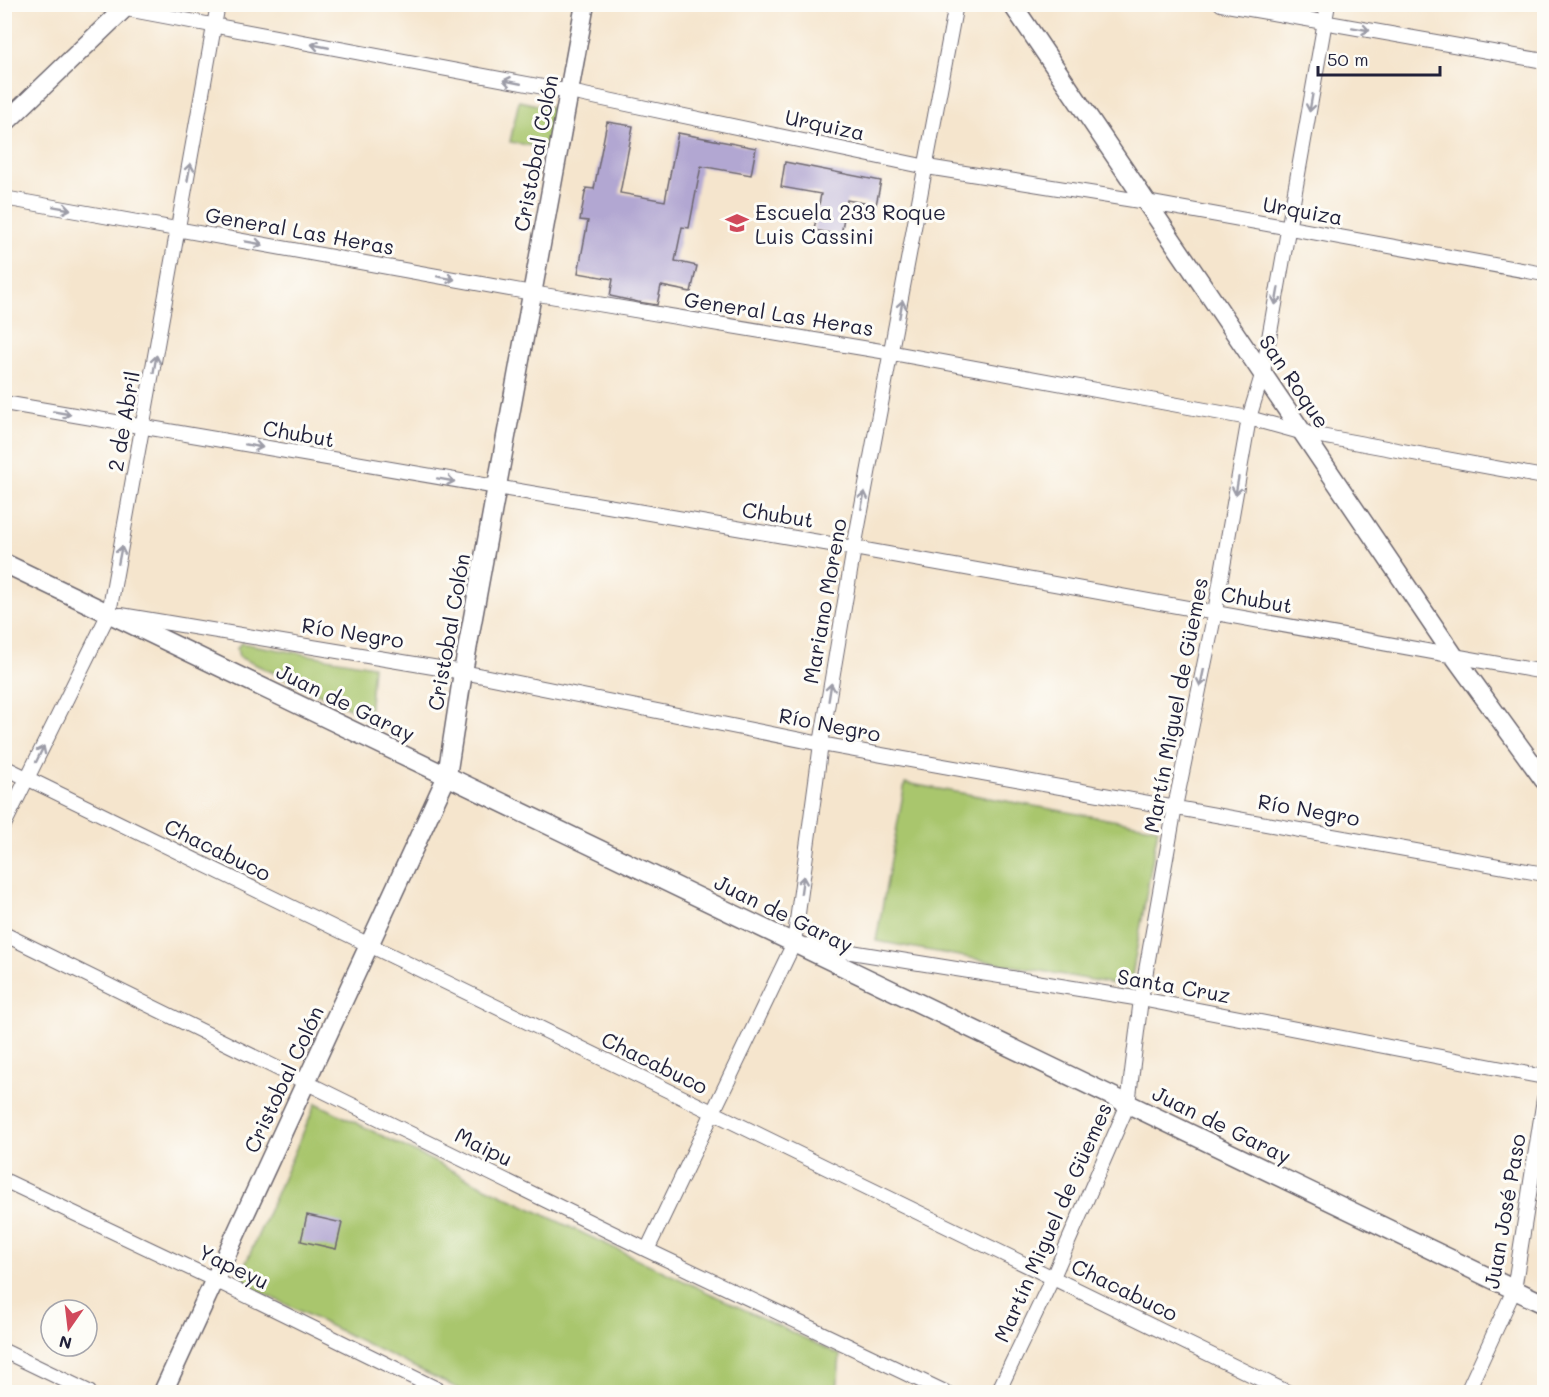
<svg xmlns="http://www.w3.org/2000/svg" width="1549" height="1397" viewBox="0 0 1549 1397" font-family="Mali,sans-serif">
	<style>
		.green { fill: #a9c66d; stroke: #667454; stroke-width: 1.5 }
		.building { fill: #b2a7d2 }
		.lines { fill: none; stroke-linecap: round; stroke-linejoin: round }
		.minor-casing { stroke: #6c666e; stroke-width: 16 }
		.tertiary-casing { stroke: #6c666e; stroke-width: 21 }
		.minor { stroke: #fff; stroke-width: 14 }
		.tertiary { stroke: #fff; stroke-width: 18 }
		.oneway { stroke: #9c9ca7 }
		.labels { text-anchor: middle; dominant-baseline: central; stroke-width: 6; stroke-linejoin: round; paint-order: stroke }
		.street-label { font-size: 21px; fill: #22223b; stroke: #fdfcf7 }
		.poi-label { font-size: 21px; fill: #22223b; stroke: #fdfcf7; text-anchor: start }
	</style>
	<rect width="100%" height="100%" fill="#fdfcf7"/>
	<filter id="ink" filterUnits="userSpaceOnUse"><feTurbulence type="fractalNoise" baseFrequency=".0167" numOctaves="2"/><feDisplacementMap in="SourceGraphic" scale="12" xChannelSelector="R" yChannelSelector="G"/><feConvolveMatrix kernelMatrix="1 2 1 2 8 2 1 2 1" color-interpolation-filters="sRGB"/></filter>
	<filter id="wash" filterUnits="userSpaceOnUse"><feTurbulence type="fractalNoise" baseFrequency=".008" numOctaves="4" result="noise"/><feDisplacementMap in="SourceGraphic" scale="24" xChannelSelector="R" yChannelSelector="G"/><feGaussianBlur stdDeviation="1.35" result="paint"/><feColorMatrix in="noise" values="0 0 0 0 0 0 0 0 0 0 0 0 0 0 0 0 0 1.4 0 .05"/><feComposite in="paint" operator="in"/></filter>
	<g filter="url(#wash)">
		<rect width="100%" height="100%" fill="#f5e5cd"/>
		<path class="green" d="M519,101L552,108L555,115L549,149L510,142Z
			M241,643L373,666L369,717L239,657L237,648Z
			M905,783L1158,828L1130,987L876,941Z
			M316,1103L477,1183L840,1355L837,1392H465L238,1281Z"/>
		<g id="blocks">
			<path class="building" d="M607,122L633,126L620,193L665,201L678,133L756,148L751,175L701,166L689,228L682,227L675,261L697,266L691,292L661,286L657,305L638,302L610,296L613,279L578,273L588,221L580,220L586,188L594,189Z
				M785,162L881,181L876,205L847,200L841,235L814,230L821,194L781,187Z
				M307,1215L342,1223L336,1249L301,1241Z"/>
		</g>
	</g>
	<g filter="url(#ink)">
		<use href="#blocks" fill-opacity="0" stroke="#6c666e" stroke-width="1.5"/>
		<g class="lines">
			<g class="minor-casing">
				<path id="minor" d="M100,4L570,92L927,167L1146,202L1544,274
					M1221,4L1544,61
					M4,198L532,293L893,353L1249,418L1304,433L1544,477
					M4,403L854,548L1544,672
					M121,615L463,672L821,744L1544,874
					M4,767L1287,1392
					M4,825L109,613L218,4
					M4,934L647,1250L945,1392
					M808,945L1141,999L1544,1077
					M4,1180L215,1280L443,1392
					M647,1250L794,943L821,744L854,548L956,4
					M4,1351L89,1392
					M998,1392L1053,1277L1128,1104L1141,999L1175,807L1215,612L1249,418L1263,372L1328,4
					M1467,1392L1514,1290L1544,1099"/>
			</g>
			<g class="tertiary-casing">
				<path id="tertiary" d="M1012,4L1454,656L1544,780
					M4,124L129,4
					M4,563L1544,1304
					M163,1392L447,776L463,672L585,4"/>
			</g>
			<use href="#minor" class="minor"/>
			<use href="#tertiary" class="tertiary"/>
		</g>
		<defs><path id="oneway-shaft" d="M-6 0H5M1.5-3L5.5 0L1.5 3" fill="none" stroke-width="1.6" stroke-linecap="round" stroke-linejoin="round" transform="scale(1.5)"/></defs>
		<g class="oneway">
			<use href="#oneway-shaft" transform="translate(1361 29) rotate(10)"/>
			<use href="#oneway-shaft" transform="translate(320 46) rotate(-169)"/>
			<use href="#oneway-shaft" transform="translate(512 82) rotate(-169)"/>
			<use href="#oneway-shaft" transform="translate(1311 103) rotate(100)"/>
			<use href="#oneway-shaft" transform="translate(189 172) rotate(-80)"/>
			<use href="#oneway-shaft" transform="translate(62 208) rotate(10)"/>
			<use href="#oneway-shaft" transform="translate(254 243) rotate(10)"/>
			<use href="#oneway-shaft" transform="translate(446 278) rotate(10)"/>
			<use href="#oneway-shaft" transform="translate(1277 296) rotate(100)"/>
			<use href="#oneway-shaft" transform="translate(901 309) rotate(-79)"/>
			<use href="#oneway-shaft" transform="translate(155 364) rotate(-80)"/>
			<use href="#oneway-shaft" transform="translate(62 413) rotate(10)"/>
			<use href="#oneway-shaft" transform="translate(254 446) rotate(10)"/>
			<use href="#oneway-shaft" transform="translate(446 480) rotate(10)"/>
			<use href="#oneway-shaft" transform="translate(1237 486) rotate(100)"/>
			<use href="#oneway-shaft" transform="translate(863 500) rotate(-79)"/>
			<use href="#oneway-shaft" transform="translate(120 555) rotate(-79)"/>
			<use href="#oneway-shaft" transform="translate(1202 678) rotate(102)"/>
			<use href="#oneway-shaft" transform="translate(830 692) rotate(-81)"/>
			<use href="#oneway-shaft" transform="translate(40 754) rotate(-64)"/>
			<use href="#oneway-shaft" transform="translate(802 885) rotate(-82)"/>
		</g>
	</g>
	<defs>
		<g id="school-bare" transform="scale(1.8)"><path d="M0-5L7-2L0 1L-7-2ZM-4 1L0 2.5L4 1V4Q0 6-4 4Z" fill="#d1495b" stroke="#fdfcf7" stroke-width="2.5" paint-order="stroke"/></g>
	</defs>
	<g fill-rule="evenodd">
		<use href="#school-bare" x="737" y="223"/>
	</g>
	<g class="labels">
		<g class="street-label">
			<text transform="translate(825 124) rotate(12)">Urquiza</text>
			<text transform="translate(535 153) rotate(-79)">Cristobal Colón</text>
			<text transform="translate(1303 210) rotate(10)">Urquiza</text>
			<text transform="translate(300 230) rotate(10)">General Las Heras</text>
			<text transform="translate(779 313) rotate(9)">General Las Heras</text>
			<text transform="translate(1295 381) rotate(56)">San Roque</text>
			<text transform="translate(123 421) rotate(-80)">2 de Abril</text>
			<text transform="translate(299 433) rotate(10)">Chubut</text>
			<text transform="translate(778 514) rotate(9)">Chubut</text>
			<text transform="translate(1257 599) rotate(10)">Chubut</text>
			<text transform="translate(824 601) rotate(-80)">Mariano Moreno</text>
			<text transform="translate(353 632) rotate(9)">Río Negro</text>
			<text transform="translate(448 632) rotate(-80)">Cristobal Colón</text>
			<text transform="translate(346 702) rotate(26)">Juan de Garay</text>
			<text transform="translate(1175 705) rotate(-79)">Martín Miguel de Güemes</text>
			<text transform="translate(830 724) rotate(11)">Río Negro</text>
			<text transform="translate(1309 809) rotate(10)">Río Negro</text>
			<text transform="translate(218 849) rotate(26)">Chacabuco</text>
			<text transform="translate(784 913) rotate(26)">Juan de Garay</text>
			<text transform="translate(1174 985) rotate(10)">Santa Cruz</text>
			<text transform="translate(655 1062) rotate(26)">Chacabuco</text>
			<text transform="translate(283 1079) rotate(-65)">Cristobal Colón</text>
			<text transform="translate(1222 1124) rotate(26)">Juan de Garay</text>
			<text transform="translate(484 1146) rotate(26)">Maipu</text>
			<text transform="translate(1504 1211) rotate(-80)">Juan José Paso</text>
			<text transform="translate(1052 1222) rotate(-66)">Martín Miguel de Güemes</text>
			<text transform="translate(234 1266) rotate(26)">Yapeyu</text>
			<text transform="translate(1125 1289) rotate(26)">Chacabuco</text>
		</g>
		<g class="poi-label">
			<text x="755" y="211">Escuela 233 Roque<tspan x="755" dy="24">Luis Cassini</tspan></text>
		</g>
	</g>
	<rect width="1549" height="1397" fill="none" stroke="#fdfcf7" stroke-width="24"/>
	<g transform="translate(69 1328) rotate(194)"><circle r="28" fill="#fdfcf7" stroke="#a5a5ac" stroke-width="1.5"/>
	<path d="M0-4.5L10 22L0 15L-10 22Z" fill="#d1495b"/>
	<text y="-9" font-size="16" font-weight="bold" text-anchor="middle" fill="#22223b">N</text>
	</g>
	<path d="M1318 66v9h122v-9" fill="none" stroke="#22223b" stroke-width="3"/>
	<text x="1327" y="66" font-size="18" fill="#22223b" stroke="#fdfcf7" stroke-width="4.5" paint-order="stroke">50 m</text>
</svg>
